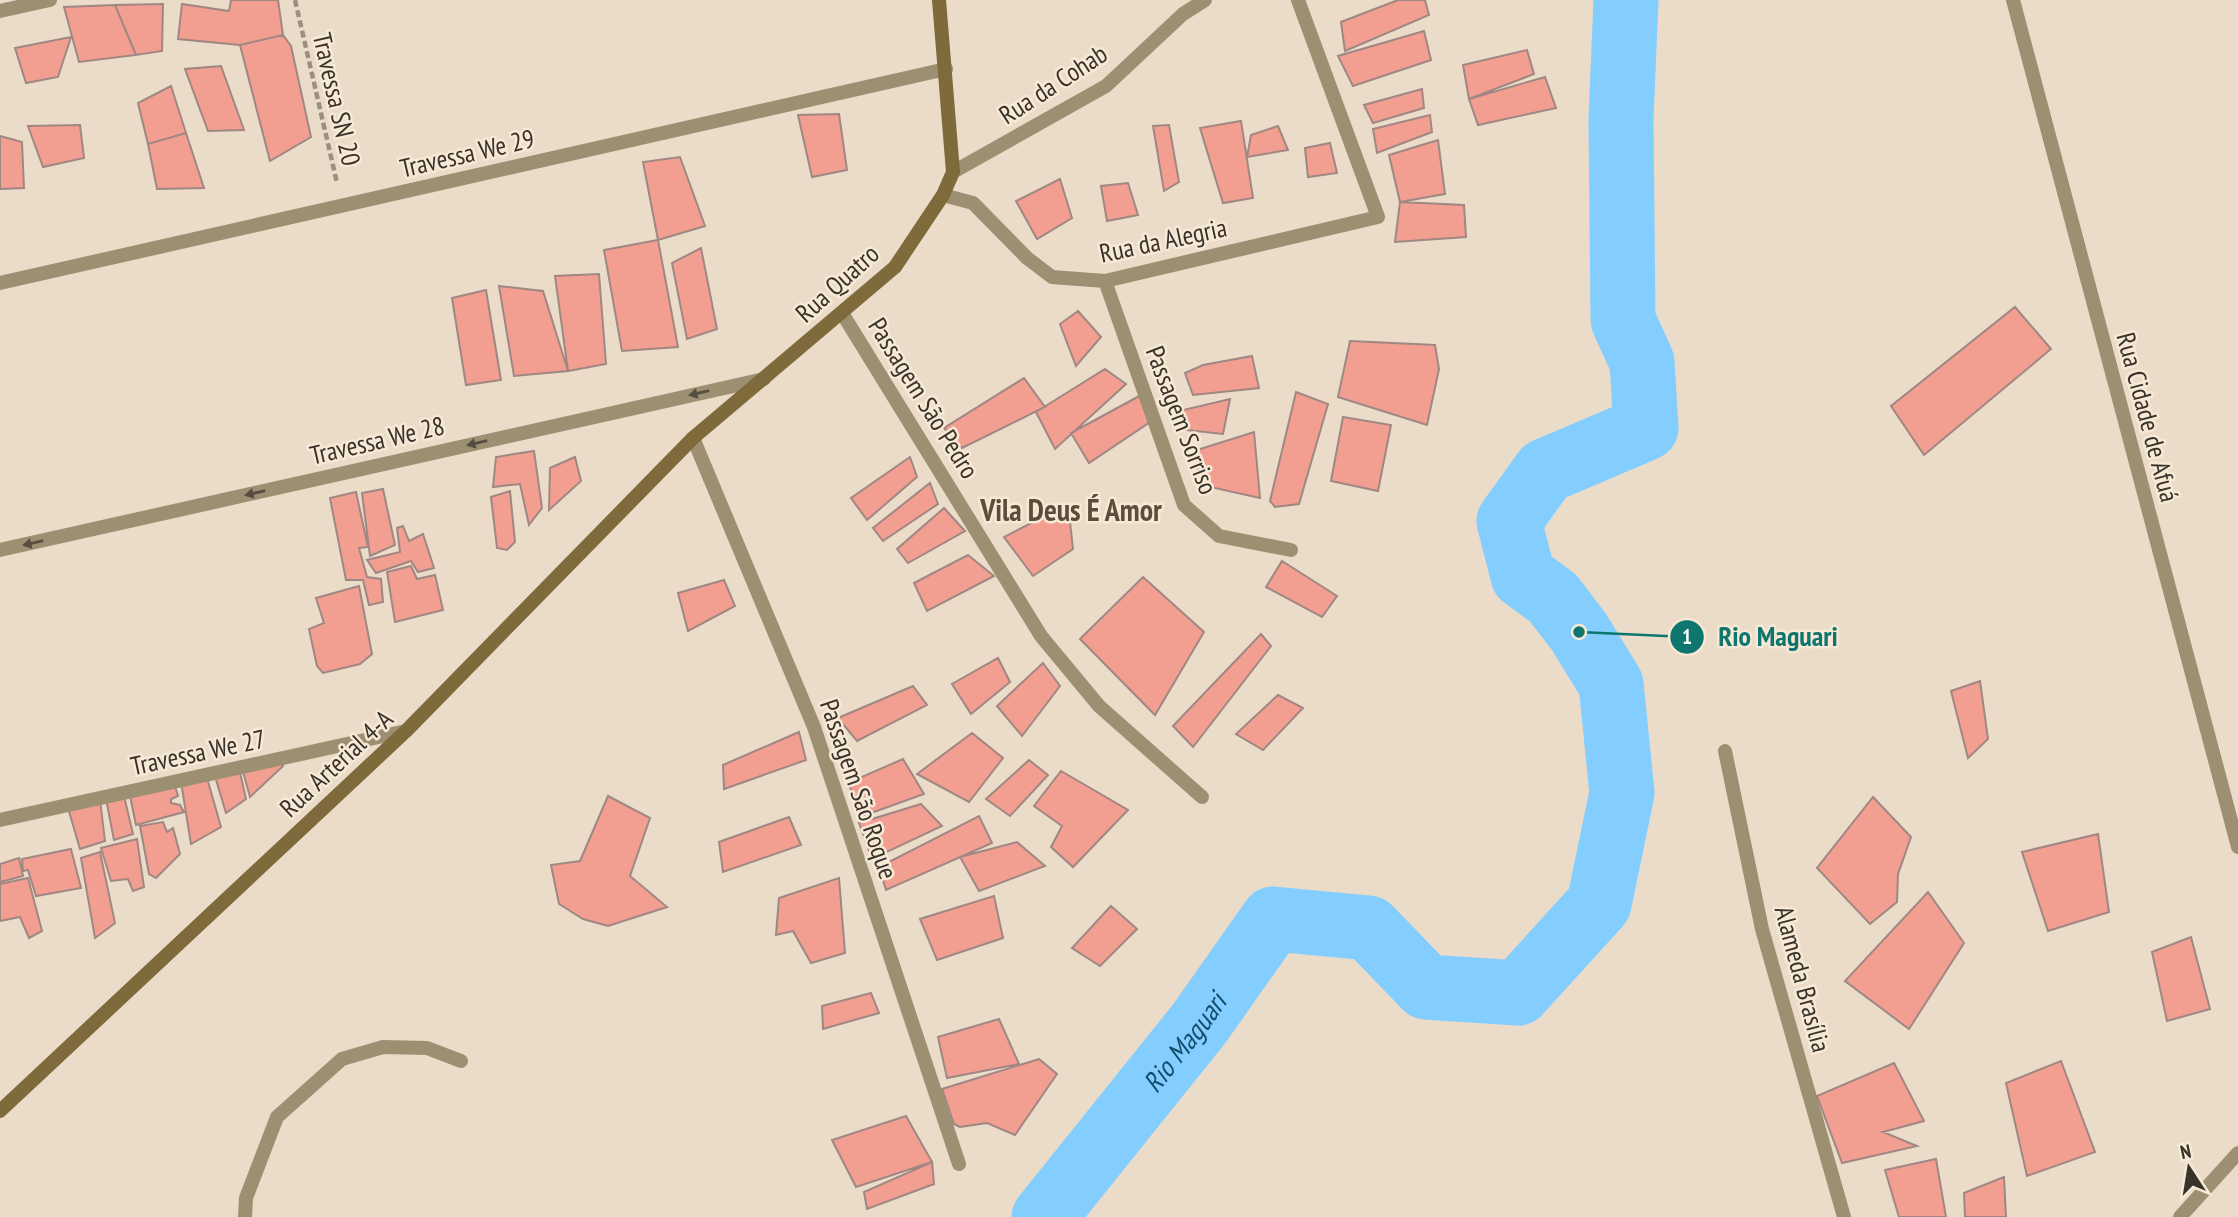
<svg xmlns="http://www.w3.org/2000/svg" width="2238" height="1217" viewBox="0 0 2238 1217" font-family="'PT Sans Narrow',sans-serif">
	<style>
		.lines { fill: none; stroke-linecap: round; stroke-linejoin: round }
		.river { stroke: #83ceff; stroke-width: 65 }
		.building { fill: #f29f91; stroke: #a08783; stroke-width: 2 }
		.path { stroke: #9a9081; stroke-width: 4.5; stroke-dasharray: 7 3.5; stroke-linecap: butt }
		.service { stroke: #9d9072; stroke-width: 14 }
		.minor { stroke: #9d9072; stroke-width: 14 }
		.secondary { stroke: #7e6a3b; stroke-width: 14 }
		.oneway { fill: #564e40 }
		.labels { text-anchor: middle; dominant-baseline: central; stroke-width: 5; stroke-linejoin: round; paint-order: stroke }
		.street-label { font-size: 26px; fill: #37322a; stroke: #f7e9d5 }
		.water-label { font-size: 28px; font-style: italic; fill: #144e6e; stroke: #f7e9d5 }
		.quarter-label { font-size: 30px; font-weight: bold; fill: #594e3c; stroke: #f7e9d5 }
		.leader { fill: none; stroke: #0f766e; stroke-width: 2.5 }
		.callout-dot { fill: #0f766e; stroke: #f7e9d5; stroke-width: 2.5 }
		.mark-label { font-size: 21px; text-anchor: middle; font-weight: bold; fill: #fff }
		.callout-label { font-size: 28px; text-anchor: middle; font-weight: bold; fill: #0f766e; stroke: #f7e9d5; stroke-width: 5; stroke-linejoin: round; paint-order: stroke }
	</style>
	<rect width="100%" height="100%" fill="#eadcc8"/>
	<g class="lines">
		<path class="river" id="s1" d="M1044,1217L1199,1024L1273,919L1369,928L1426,987L1518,993L1599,904L1622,793L1611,684L1579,632L1553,598L1523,576L1509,521L1545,471L1646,428L1642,362L1623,320L1621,119L1626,0"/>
	</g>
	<path class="building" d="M231,0H278L283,35L240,45L178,39L182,4L229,11Z
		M1398,0H1425L1429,15L1345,51L1341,22Z
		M163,4L162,51L136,55L115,5Z
		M115,5L136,55L79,62L64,7Z
		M1424,31L1431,60L1353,86L1338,56Z
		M283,35L291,46L311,137L270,161L240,45Z
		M71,37L58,77L26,83L15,48Z
		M1527,50L1534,74L1469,99L1463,65Z
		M221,66L244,130L208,131L185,69Z
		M1545,77L1556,108L1478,125L1469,99Z
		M171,86L186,133L148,144L138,103Z
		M1422,89L1424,108L1373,123L1364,105Z
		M839,114L847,170L812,177L798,115Z
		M1430,115L1432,132L1377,153L1373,129Z
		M1241,121L1253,198L1223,203L1200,128Z
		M80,125L84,158L43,167L28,126Z
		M1169,125L1179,182L1164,191L1153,126Z
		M1278,126L1288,150L1247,157L1251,135Z
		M186,133L204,188L157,189L148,144Z
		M0,136L22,142L24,188L0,189Z
		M1438,140L1445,194L1400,202L1389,155Z
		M1330,143L1337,173L1308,177L1305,148Z
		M680,157L705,226L658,240L643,162Z
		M1060,179L1072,218L1037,239L1016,201Z
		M1128,183L1138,215L1107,221L1101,186Z
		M1400,202L1464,205L1466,237L1395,242Z
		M658,240L678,347L622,351L604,250Z
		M701,248L717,329L687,339L672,263Z
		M599,274L606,364L568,371L555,276Z
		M499,286L543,291L568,371L514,376Z
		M486,290L501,380L466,385L452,298Z
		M2015,307L2051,349L1924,455L1891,406Z
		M1078,311L1101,337L1076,366L1060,324Z
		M1350,341L1435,345L1439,369L1427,425L1338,397Z
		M1252,356L1259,388L1193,395L1185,373L1203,365Z
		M1105,369L1126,384L1055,449L1036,412Z
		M1024,378L1045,407L962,448L944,428Z
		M1296,392L1328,404L1299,504L1275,507L1270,501Z
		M1143,394L1153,420L1089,463L1071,433Z
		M1230,399L1223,434L1176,429L1183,410Z
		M1343,417L1391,425L1378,491L1331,481Z
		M1254,432L1260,498L1201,485L1194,451Z
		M534,451L542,508L529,525L520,484L493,487L496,457Z
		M575,457L581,481L549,510L550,468Z
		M910,457L917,477L867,520L851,498Z
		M930,483L938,504L883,541L873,528Z
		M383,489L395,545L370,556L362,493Z
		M510,491L515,542L507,550L497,548L491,497Z
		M356,492L368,547L359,548L367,577L381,579L383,602L369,605L363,580H346L330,498Z
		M1068,504L1073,549L1033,576L1004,537Z
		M944,508L965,531L908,563L897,549Z
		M403,526L409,541L423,534L434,568L418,572L411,561L376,573L367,560L400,552L397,528Z
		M968,555L994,576L927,611L914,583Z
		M1282,561L1337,596L1322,617L1266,587Z
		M411,566L417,579L435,575L443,610L395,622L387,572Z
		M1143,577L1204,632L1155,715L1080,639Z
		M724,580L735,606L688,631L678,593Z
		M359,586L372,654L360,664L323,673L317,666L309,629L324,623L316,598Z
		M1261,634L1271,646L1193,747L1173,726Z
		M998,658L1010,682L971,714L952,684Z
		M1043,663L1060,686L1022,736L997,706Z
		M1980,681L1988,739L1968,758L1951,691Z
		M913,686L927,705L857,741L838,718Z
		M1278,695L1303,708L1263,750L1236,734Z
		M799,732L806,760L724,789L723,765Z
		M972,733L1003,758L969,802L917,774Z
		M903,759L924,794L863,816L848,783Z
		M279,760L283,766L250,797L242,768Z
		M1029,760L1048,775L1010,816L986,799Z
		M239,768L246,799L226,813L214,773Z
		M1061,771L1128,810L1073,867L1051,847L1062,826L1034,806Z
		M207,778L221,827L191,844L181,782Z
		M175,786L178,796L171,799V803L180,805L184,812L136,825L130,796Z
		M124,796L133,834L114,840L106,799Z
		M608,796L650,818L630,876L667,907L608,926L583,919L559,904L551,865L580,861Z
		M1873,797L1911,837L1898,874L1897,902L1870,924L1817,868Z
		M100,800L105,841L80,849L68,808Z
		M921,804L942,826L872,859L859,823Z
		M979,816L992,843L886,890L879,867Z
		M789,817L801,845L723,872L719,842Z
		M163,822L167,832L173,828L180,854L156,878L149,874L140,826Z
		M2098,834L2109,912L2048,931L2022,852Z
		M137,839L144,887L133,891L128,879L111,881L101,848Z
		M1017,842L1045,866L979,891L960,857Z
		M71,849L81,888L36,896L28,870L23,871L22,859Z
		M100,852L115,923L95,938L81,858Z
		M19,858L23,876L0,882V864Z
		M28,878L42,931L29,938L20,917L0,921V884Z
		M839,878L845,953L811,963L793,931L776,935L779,898Z
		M1928,892L1964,943L1909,1029L1845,981Z
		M994,896L1003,938L937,960L920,919Z
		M1111,906L1137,929L1100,966L1072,948Z
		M2191,937L2210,1009L2167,1021L2152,952Z
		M871,993L879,1013L823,1029L822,1006Z
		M999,1019L1019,1064L947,1078L938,1037Z
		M1039,1059L1057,1074L1015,1135L987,1123L960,1127L954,1124L942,1089Z
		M2061,1061L2095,1152L2027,1176L2006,1083Z
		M1894,1063L1924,1121L1883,1132L1917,1146L1842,1163L1817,1096Z
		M906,1116L932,1162L856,1187L832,1140Z
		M1936,1159L1946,1217H1899L1885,1170Z
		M932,1162L934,1184L867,1209L864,1192Z
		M2004,1177L2006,1217H1965L1964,1193Z"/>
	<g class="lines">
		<path class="path" d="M295,0L337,183"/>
		<path class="service" d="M245,1217L246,1198L277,1117L342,1059L383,1047L427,1048L461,1061"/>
		<path class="minor" d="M2013,0L2238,847
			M0,11L50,0
			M953,172L1106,86L1183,14L1205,0
			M943,195L973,203L1027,258L1052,277L1105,281L1378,217L1298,0
			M1105,281L1184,505L1219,536L1291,550
			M0,283L946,69
			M842,313L1041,636L1099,706L1202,797
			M693,438L814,727L959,1164
			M0,550L764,379
			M1725,751L1762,929L1844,1217
			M0,820L406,731
			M2180,1217L2238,1153"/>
		<path class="secondary" d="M0,1111L406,731L693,438L895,267L943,195L953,172L939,0"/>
	</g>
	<defs><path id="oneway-solid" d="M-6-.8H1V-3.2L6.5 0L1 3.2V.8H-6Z" transform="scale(1.75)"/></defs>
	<g class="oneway">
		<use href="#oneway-solid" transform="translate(699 393) rotate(167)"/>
		<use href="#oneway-solid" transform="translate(477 443) rotate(167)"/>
		<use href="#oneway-solid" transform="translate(255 493) rotate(167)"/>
		<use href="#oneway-solid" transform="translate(33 543) rotate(167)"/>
	</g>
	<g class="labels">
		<g class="street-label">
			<text transform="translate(1053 84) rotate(-33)">Rua da Cohab</text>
			<text transform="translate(337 99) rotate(77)">Travessa SN 20</text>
			<text transform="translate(467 153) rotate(-13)">Travessa We 29</text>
			<text transform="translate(1163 240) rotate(-12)">Rua da Alegria</text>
			<text transform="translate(837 283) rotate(-42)">Rua Quatro</text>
			<text transform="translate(924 398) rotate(58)">Passagem São Pedro</text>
			<text transform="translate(2148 417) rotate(75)">Rua Cidade de Afuá</text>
			<text transform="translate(1182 420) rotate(69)">Passagem Sorriso</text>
			<text transform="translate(377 440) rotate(-13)">Travessa We 28</text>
			<text transform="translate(198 752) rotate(-12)">Travessa We 27</text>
			<text transform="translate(336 763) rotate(-43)">Rua Arterial 4-A</text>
			<text transform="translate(859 789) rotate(71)">Passagem São Roque</text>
			<text transform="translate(1803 979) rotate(75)">Alameda Brasília</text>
		</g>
		<g class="water-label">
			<text stroke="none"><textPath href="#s1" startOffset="224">Rio Maguari</textPath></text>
		</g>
		<g class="quarter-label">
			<text x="1071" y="509">Vila Deus É Amor</text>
		</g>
	</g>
	<path class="leader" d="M1579 632L1687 637"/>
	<g class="callout-dot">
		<circle cx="1579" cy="632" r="7"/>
		<circle cx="1687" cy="637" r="18"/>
	</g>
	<g class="mark-label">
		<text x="1687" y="644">1</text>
	</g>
	<g class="callout-label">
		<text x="1778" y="646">Rio Maguari</text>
	</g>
	<g transform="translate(2189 1168) rotate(348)" stroke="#f7e9d5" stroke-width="5" paint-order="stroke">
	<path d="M0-5L12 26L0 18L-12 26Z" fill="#37322a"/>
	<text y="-10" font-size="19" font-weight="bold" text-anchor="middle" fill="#37322a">N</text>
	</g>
</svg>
